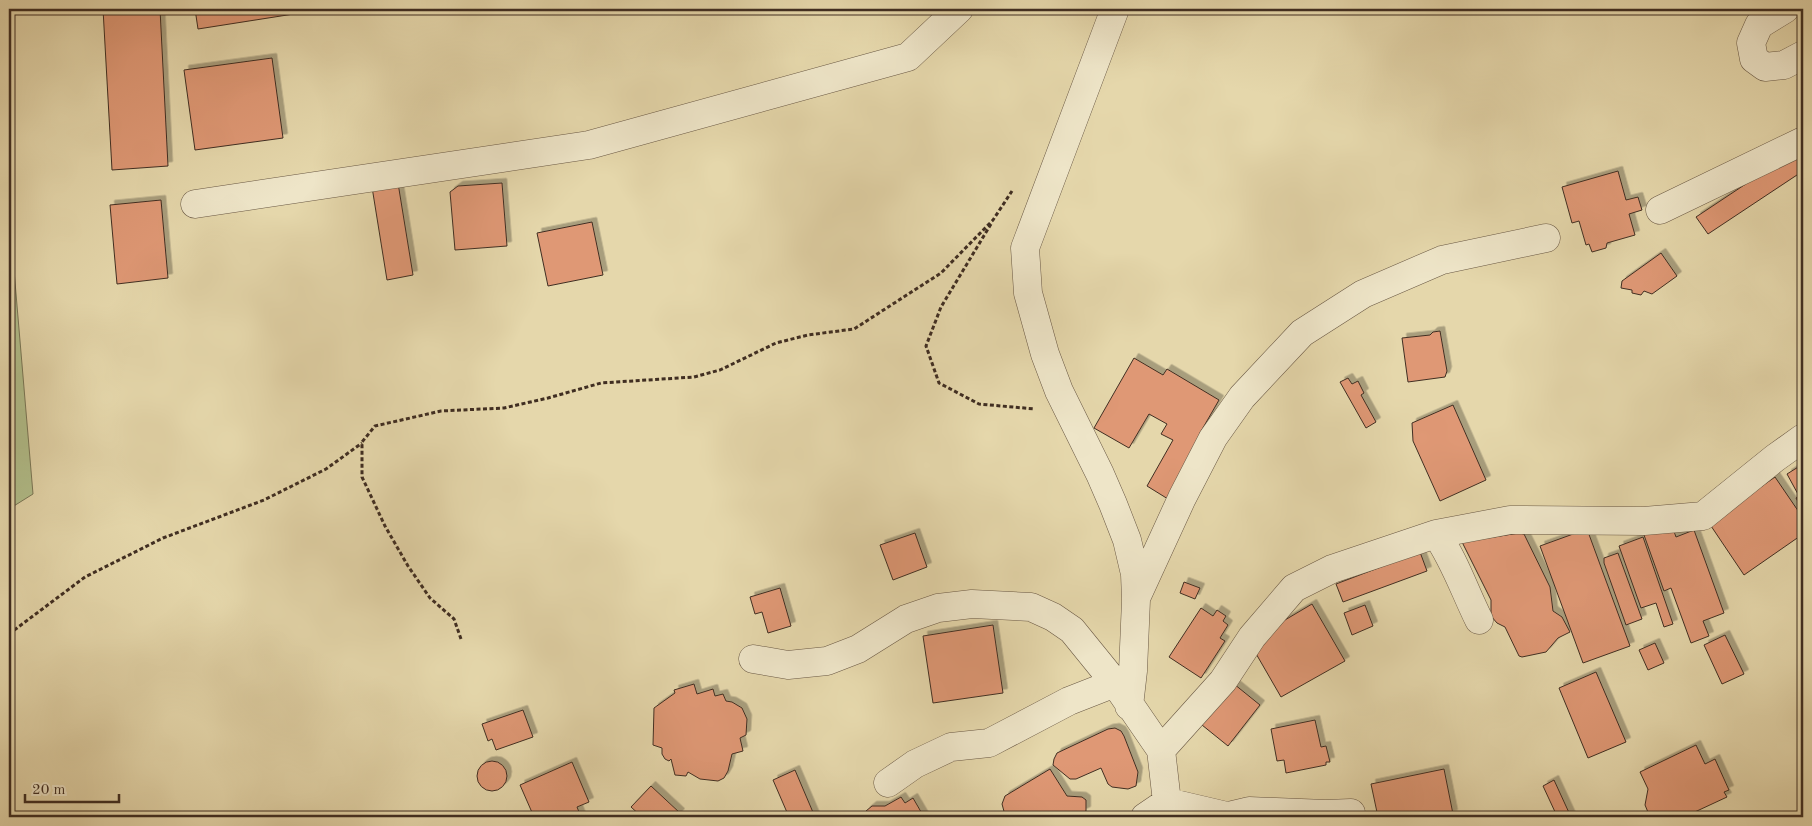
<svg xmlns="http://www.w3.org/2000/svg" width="1812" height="826" viewBox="0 0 1812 826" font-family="'Old Standard TT',serif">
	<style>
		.green { fill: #b2bf8b; stroke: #797656 }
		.building { fill: #df9875; stroke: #402e22; filter: url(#shadow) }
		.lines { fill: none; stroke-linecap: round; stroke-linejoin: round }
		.minor-casing { stroke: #695844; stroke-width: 29 }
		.path { stroke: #402e22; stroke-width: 3; stroke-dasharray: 4 2.5; stroke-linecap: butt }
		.minor { stroke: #eee5c8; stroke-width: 28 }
	</style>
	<defs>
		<filter id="shadow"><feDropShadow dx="4.5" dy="-4.5" stdDeviation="0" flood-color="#0004"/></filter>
	</defs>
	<rect width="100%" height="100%" fill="#e5d7ab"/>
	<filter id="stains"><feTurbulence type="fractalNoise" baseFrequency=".004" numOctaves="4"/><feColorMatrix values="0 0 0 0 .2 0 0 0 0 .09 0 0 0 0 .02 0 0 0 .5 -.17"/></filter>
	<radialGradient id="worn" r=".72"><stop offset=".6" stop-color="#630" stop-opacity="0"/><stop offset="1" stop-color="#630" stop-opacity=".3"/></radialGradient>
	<path class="green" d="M9,211L33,494L9,509Z"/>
	<path class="building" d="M103,9H160L168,166L112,170Z
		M195,9H299L300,13L198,29Z
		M272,58L283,138L195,150L184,70Z
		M1794,152L1803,166V171L1708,234L1696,217Z
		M1618,171L1626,200L1638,197L1642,210L1629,214L1635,235L1607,243L1606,248L1592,252L1589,244L1586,245L1579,221L1572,223L1562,187Z
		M398,183L413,275L387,280L372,187Z
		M502,183L507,246L455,250L450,192L458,186Z
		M161,200L168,278L117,284L110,205Z
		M592,222L603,275L548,286L537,233Z
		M1661,253L1677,276L1652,294L1644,291L1641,295L1632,293V290L1621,288L1622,281Z
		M1440,331L1447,371L1445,377L1408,382L1402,338L1430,335L1433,332Z
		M1134,358L1163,375L1167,369L1219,400L1200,433L1204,435L1168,499L1147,486L1173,440L1161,434L1167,424L1149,414L1129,448L1094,428Z
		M1348,378L1352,384L1358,381L1364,393L1361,395L1376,422L1366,428L1340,382Z
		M1453,405L1486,480L1440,501L1413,441L1412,423Z
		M1803,464V511L1796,498L1799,496L1787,474Z
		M1775,477L1803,518V534L1744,575L1709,523Z
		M1670,520L1676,537L1694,530L1724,613L1703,621L1709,636L1691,643L1671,588L1664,591L1644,535Z
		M1587,529L1630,646L1583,663L1540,546Z
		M915,533L927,567L893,580L880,545Z
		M1519,533L1524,534L1550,587L1553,611L1562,617L1570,632L1558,638L1546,652L1522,657L1519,656L1505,627L1497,623L1491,616V600L1462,542Z
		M1643,537L1673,624L1664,627L1656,603L1641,608L1619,546Z
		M1420,552L1427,571L1343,602L1336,584Z
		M1618,553L1642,619L1626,625L1604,563V558Z
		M1184,582L1200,588L1195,599L1180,593Z
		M780,588L791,626L768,633L762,612L755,614L750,597Z
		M1312,604L1345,661L1281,697L1251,645L1263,633Z
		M1365,605L1373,626L1352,635L1344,613Z
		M1201,608L1213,616L1217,610L1226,616L1223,621L1228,625L1220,638L1225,641L1201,678L1169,657Z
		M993,625L1003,693L933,703L923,636Z
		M1725,635L1744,674L1722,684L1704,645Z
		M1655,643L1664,663L1648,670L1639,650Z
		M1596,672L1626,742L1588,758L1559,688Z
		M694,684L697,694L713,689L715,696L723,694L726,701L732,702L742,708L747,719L746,735L740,738L743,751L732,754L728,771L724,778L718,781L700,779L688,772L686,776L675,775L671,759L669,761L665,759L662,754V748L653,745L654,708L675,693L674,690Z
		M1234,684L1260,705L1228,746L1202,725Z
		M523,710L533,737L496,750L492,739L488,741L482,724Z
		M1315,720L1321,747L1326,746L1330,762H1326V765L1286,773L1284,760L1277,761L1271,729Z
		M1115,728L1121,731L1124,736L1138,772L1136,786L1128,789L1112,787L1108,784L1101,768L1076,779H1070L1053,765L1054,759L1057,753L1108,729Z
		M1696,745L1705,764L1715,759L1729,790L1724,792L1727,797L1684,817H1650L1645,805L1648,789L1640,772Z
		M477 776a15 15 0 1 1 30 0a15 15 0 1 1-30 0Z
		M572,762L589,802L577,807L581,817H534L520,785Z
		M1050,769L1067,796L1082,797L1086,800V811L1077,815L1078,817H1013L1005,815L1002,804L1005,796Z
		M1444,769L1453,814L1436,817H1378L1371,784Z
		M795,770L815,817H789L773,780Z
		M1554,780L1571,817H1560L1558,813L1556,814L1543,786Z
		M651,786L680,813L676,817H642L631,807Z
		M901,797L905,803L913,798L924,817H865L866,811L872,806H885Z"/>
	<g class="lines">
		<g class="minor-casing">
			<path id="minor" d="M1115,9L1025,248L1028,293L1045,354L1059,391L1100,474L1113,504L1127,540L1135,574L1136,600L1133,671L1129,706
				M1785,9L1759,25L1751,43L1754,59L1765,67L1784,65L1803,55
				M195,204L589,145L908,57L959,9
				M1660,210L1803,141
				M1436,534C1454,559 1465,592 1479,620
				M1137,596L1182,498L1213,438L1242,397L1302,333L1363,294L1442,260L1546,238
				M753,659L788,665L827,661L858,649L906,619L938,608L972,604L1031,607L1053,617L1072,630L1115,683L1161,750L1167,802
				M1161,750L1223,681L1252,637L1294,588L1332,569L1436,534L1510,520L1644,521L1703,516L1775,458L1803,438
				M888,783L915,764L951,747L989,743L1069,701L1115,683
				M1228,816L1249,811L1326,814L1351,813
				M1145,817L1167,802L1231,817"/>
		</g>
		<path class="path" d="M991,224L941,307L926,346L939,383L979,404L1035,409
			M9,634L85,577L163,538L264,500L326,469L362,443
			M461,639L454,619L430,598L408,566L385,526L362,477V442L375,426L441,411L504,408L548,398L601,383L694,377L720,370L776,343L808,335L854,329L941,273L993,220L1012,191"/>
		<use href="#minor" class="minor"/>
	</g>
	<rect width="1812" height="826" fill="none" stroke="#e5d7ab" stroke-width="30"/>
	<rect x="10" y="10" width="1792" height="806" fill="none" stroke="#402e22" stroke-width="2.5"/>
	<rect x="15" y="15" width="1782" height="796" fill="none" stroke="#402e22"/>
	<path d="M25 794v8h94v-8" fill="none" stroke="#402e22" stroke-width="2.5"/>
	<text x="32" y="794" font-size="15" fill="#402e22" stroke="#eee5c8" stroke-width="4" paint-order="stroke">20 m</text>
	<rect width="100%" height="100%" filter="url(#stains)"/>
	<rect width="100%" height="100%" fill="url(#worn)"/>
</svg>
